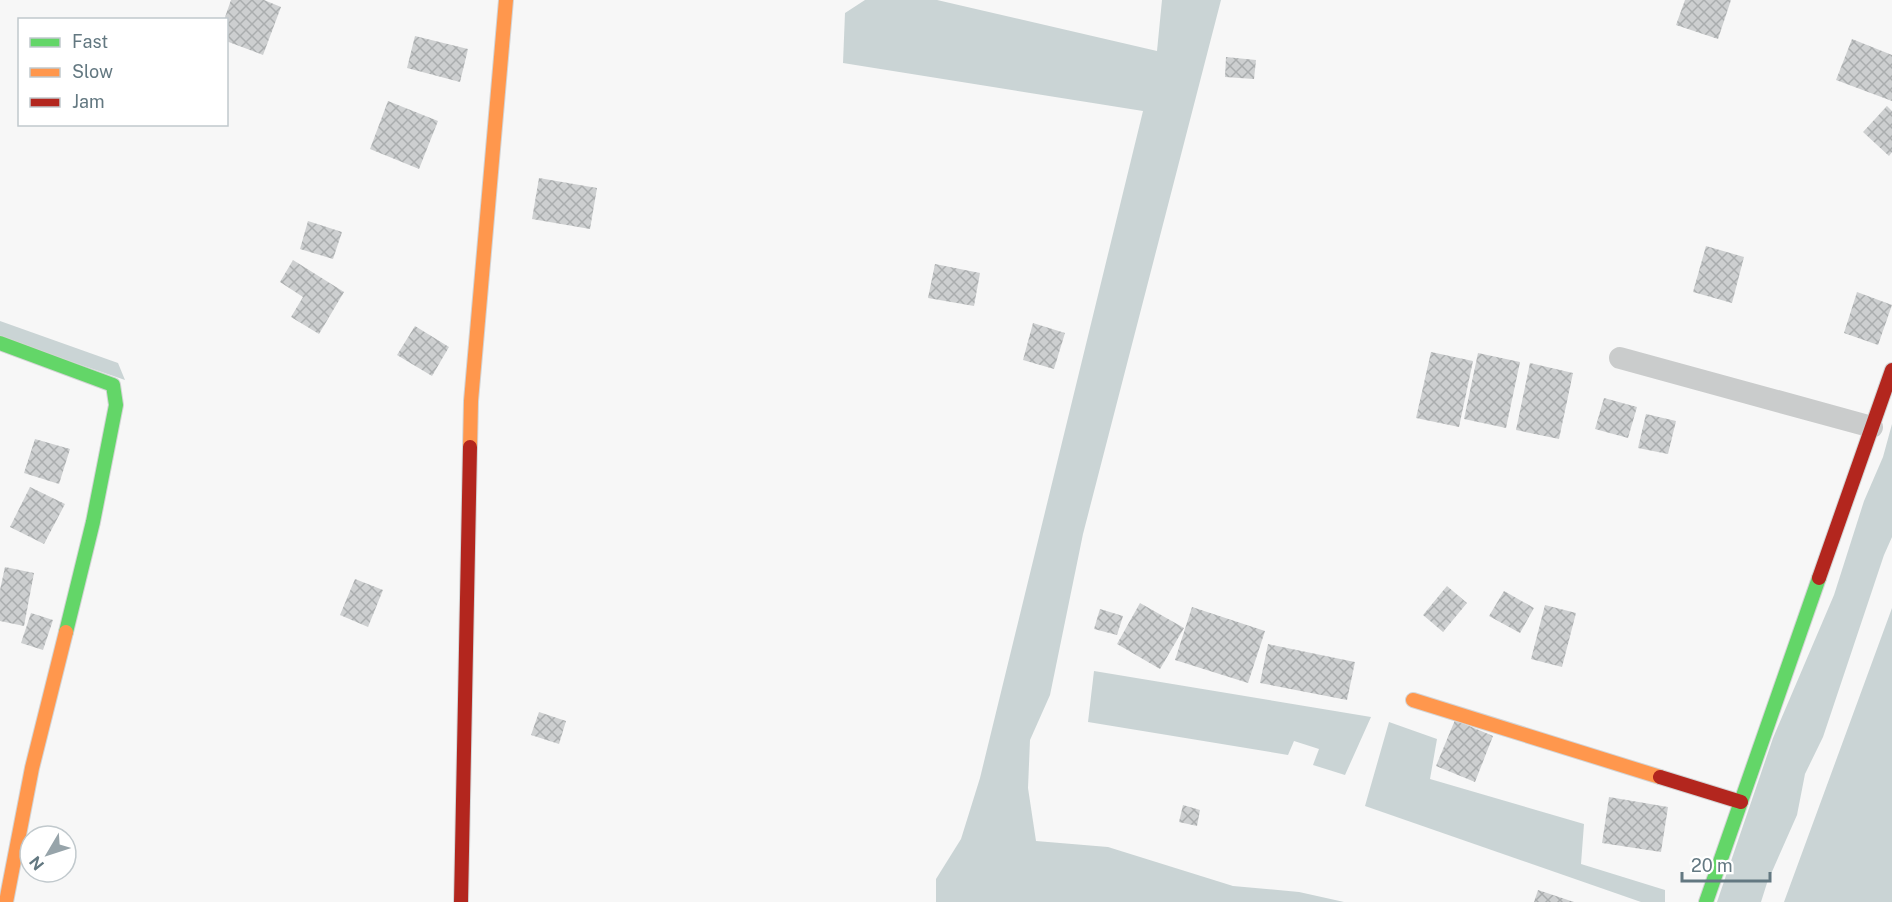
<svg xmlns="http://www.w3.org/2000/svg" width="1892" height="902" viewBox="0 0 1892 902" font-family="'Public Sans',sans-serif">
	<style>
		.water { fill: #cad4d5 }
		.building { fill: url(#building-cross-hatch) }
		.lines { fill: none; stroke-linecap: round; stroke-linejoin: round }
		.fast-casing { stroke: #d3d4d5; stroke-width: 16 }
		.slow-casing { stroke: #d3d4d5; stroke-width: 16 }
		.jam-casing { stroke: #d3d4d5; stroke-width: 16 }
		.street { stroke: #cacccc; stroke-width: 22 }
		.fast { stroke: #63d668; stroke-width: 14 }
		.slow { stroke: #ff974d; stroke-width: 14 }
		.jam { stroke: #b3261e; stroke-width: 14 }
	</style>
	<defs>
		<pattern id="building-cross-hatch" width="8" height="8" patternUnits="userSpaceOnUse" patternTransform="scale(1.5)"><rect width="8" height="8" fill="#cdcfd0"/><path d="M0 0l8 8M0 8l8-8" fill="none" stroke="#aaadae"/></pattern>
	</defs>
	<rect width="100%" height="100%" fill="#f7f7f7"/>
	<path class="water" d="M865,0H937L1157,51L1162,0H1221L1083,534L1050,695L1030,740L1028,788L1036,841L1108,847L1233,886L1299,892L1344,902H936V879L961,839L980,778L1143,111L843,63L845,13Z
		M0,321L118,363L125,380L0,337Z
		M1892,424V537L1884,555L1823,737L1805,774L1797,815L1767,883L1761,902H1717L1773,738L1834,595L1864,501L1883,457Z
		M1892,608V902H1784Z
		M1094,671L1371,717L1345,775L1313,765L1319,749L1294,741L1288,755L1088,722Z
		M1389,722L1437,739L1430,779L1584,824L1581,864L1665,890V902H1641L1365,806Z"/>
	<path class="building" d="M231,0H264L281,7L263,55L226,41V20H224Z
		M1685,0H1731L1718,39L1676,25Z
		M415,36L468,49L460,82L407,68Z
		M1852,39L1892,55V101L1836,80Z
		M1226,57L1256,60L1254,79L1225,77Z
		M388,101L438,121L419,169L370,149Z
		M1887,106L1892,111V152L1889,156L1863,132Z
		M539,178L597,188L590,229L532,219Z
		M308,221L342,232L333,259L300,249Z
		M1706,246L1744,257L1732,303L1693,292Z
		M293,260L344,292L319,334L291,317L303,297L280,282Z
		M935,264L980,273L974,306L928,298Z
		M1857,292L1892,305L1878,345L1844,333Z
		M1033,323L1065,333L1054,369L1023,360Z
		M415,326L449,347L432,376L397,355Z
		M1431,352L1473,361L1459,427L1416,418Z
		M1478,353L1520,362L1506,428L1464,419Z
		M1530,363L1573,373L1559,439L1516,430Z
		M1604,398L1637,407L1628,438L1595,429Z
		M1646,414L1676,421L1668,454L1638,448Z
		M35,439L70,449L59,484L24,473Z
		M30,487L65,504L44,544L10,527Z
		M5,567L34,573L24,626L0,621V590Z
		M355,579L383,590L368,627L340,615Z
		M1447,586L1467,603L1443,632L1423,615Z
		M1504,591L1534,608L1520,633L1489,616Z
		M1140,603L1184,628L1160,669L1117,644Z
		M1545,605L1576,613L1562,667L1531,659Z
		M1192,607L1265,631L1248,683L1175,660Z
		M1100,609L1123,616L1117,635L1094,629Z
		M31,613L53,620L43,650L21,643Z
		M1268,644L1355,662L1347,700L1260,683Z
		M539,712L566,721L559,744L531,735Z
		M1455,720L1493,736L1475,782L1436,766Z
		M1609,797L1668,807L1661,852L1602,843Z
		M1183,805L1200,810L1197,826L1179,822Z
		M1538,890L1574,902H1534Z"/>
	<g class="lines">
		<g class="fast-casing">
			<path id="fast" d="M0,343L113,385L116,405L93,522L66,632
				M1706,902L1819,578"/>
		</g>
		<g class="slow-casing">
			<path id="slow" d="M470,447L471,401L506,0
				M1413,700L1660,777
				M6,902L32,768L66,632"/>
		</g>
		<g class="jam-casing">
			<path id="jam" d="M1819,578L1892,370
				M1660,777L1741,802
				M461,902L470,447"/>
		</g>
		<path class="street" d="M1620,358L1872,427"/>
		<use href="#fast" class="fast"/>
		<use href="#slow" class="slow"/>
		<use href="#jam" class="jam"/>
	</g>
	<rect x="18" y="18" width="210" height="108" fill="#ffffff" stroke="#c1c9cd" stroke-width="1.5"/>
	<rect x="30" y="38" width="30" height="9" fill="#63d668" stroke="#c1c9cd" stroke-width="1.5"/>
	<text x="72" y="48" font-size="18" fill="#637881">Fast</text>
	<rect x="30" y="68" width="30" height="9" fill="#ff974d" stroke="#c1c9cd" stroke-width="1.5"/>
	<text x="72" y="78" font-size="18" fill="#637881">Slow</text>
	<rect x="30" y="98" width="30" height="9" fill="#b3261e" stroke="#c1c9cd" stroke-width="1.5"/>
	<text x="72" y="108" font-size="18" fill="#637881">Jam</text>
	<g transform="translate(48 854) rotate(231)"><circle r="28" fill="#ffffff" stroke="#c1c9cd" stroke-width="1.5"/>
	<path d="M0-4.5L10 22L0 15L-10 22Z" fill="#97a4aa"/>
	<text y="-9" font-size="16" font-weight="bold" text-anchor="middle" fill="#637881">N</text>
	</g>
	<path d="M1682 872v9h88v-9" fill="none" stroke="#637881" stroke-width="3"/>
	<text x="1691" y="872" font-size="18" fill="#637881" stroke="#ffffff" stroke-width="4.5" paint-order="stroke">20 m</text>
</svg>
